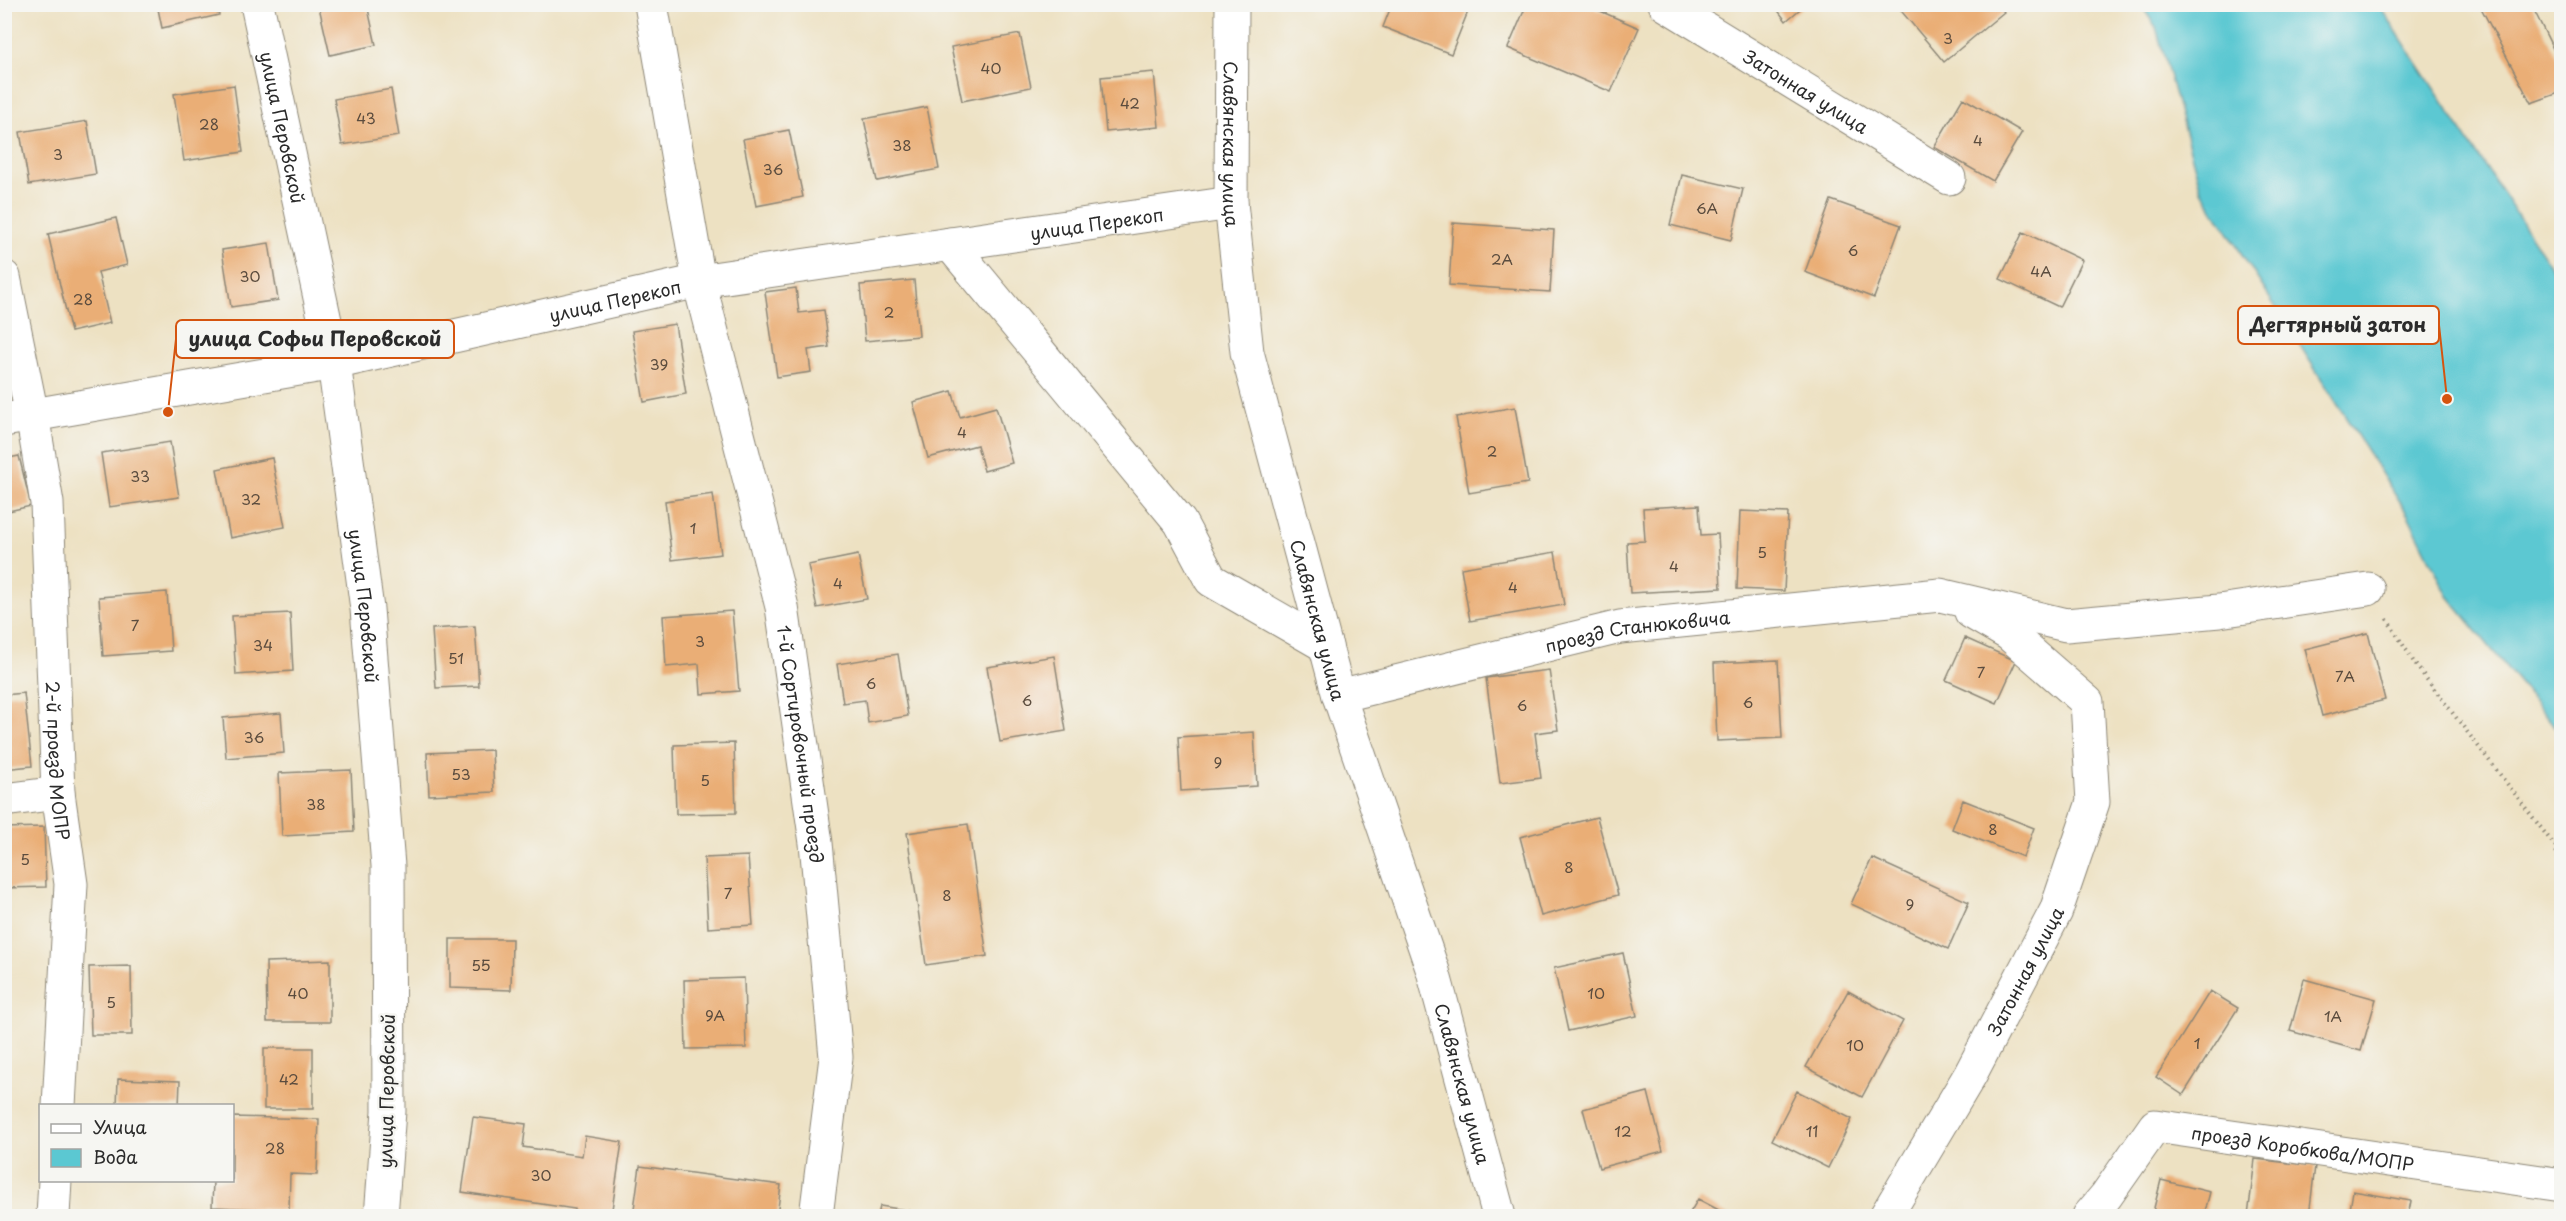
<svg xmlns="http://www.w3.org/2000/svg" width="2566" height="1221" viewBox="0 0 2566 1221" font-family="'Playpen Sans',sans-serif">
	<style>
		.water { fill: #5bc8d2; stroke: #437a7e; stroke-width: 1.5 }
		.building { fill: #eaae76 }
		.lines { fill: none; stroke-linecap: round; stroke-linejoin: round }
		.minor-casing { stroke: #8c8676; stroke-width: 35 }
		.major-casing { stroke: #8c8676; stroke-width: 35 }
		.path { stroke: #8c8676; stroke-width: 4; stroke-dasharray: 1.5 4.5; stroke-linecap: butt }
		.minor { stroke: #fff; stroke-width: 33 }
		.major { stroke: #fff; stroke-width: 33 }
		.labels { text-anchor: middle; dominant-baseline: central; stroke-width: 5; stroke-linejoin: round; paint-order: stroke }
		.number-label { font-size: 15px; fill: #5b4c3e }
		.street-label { font-size: 18px; fill: #2b2b2b; stroke: #f6f6f2 }
		.leader { fill: none; stroke: #d5540f; stroke-width: 2 }
		.callout-dot { fill: #d5540f; stroke: #f6f6f2; stroke-width: 2 }
		.callout { fill: #f6f6f2; stroke: #d5540f; stroke-width: 2 }
		.callout-label { font-size: 20px; text-anchor: middle; font-weight: bold; fill: #2b2b2b }
	</style>
	<rect width="100%" height="100%" fill="#f6f6f2"/>
	<filter id="ink" filterUnits="userSpaceOnUse"><feTurbulence type="fractalNoise" baseFrequency=".0167" numOctaves="2"/><feDisplacementMap in="SourceGraphic" scale="12" xChannelSelector="R" yChannelSelector="G"/><feConvolveMatrix kernelMatrix="1 2 1 2 8 2 1 2 1" color-interpolation-filters="sRGB"/></filter>
	<filter id="wash" filterUnits="userSpaceOnUse"><feTurbulence type="fractalNoise" baseFrequency=".008" numOctaves="4" result="noise"/><feDisplacementMap in="SourceGraphic" scale="24" xChannelSelector="R" yChannelSelector="G"/><feGaussianBlur stdDeviation="1.35" result="paint"/><feColorMatrix in="noise" values="0 0 0 0 0 0 0 0 0 0 0 0 0 0 0 0 0 1.4 0 .05"/><feComposite in="paint" operator="in"/></filter>
	<g filter="url(#wash)">
		<rect width="100%" height="100%" fill="#ede1c2"/>
		<path class="water" d="M2141,5H2379L2561,282V734L2448,596L2408,515L2201,190L2156,27Z"/>
		<g id="blocks">
			<path class="building" d="M157,4H216L219,15L162,28Z
				M328,4H367L376,45L330,55L319,7Z
				M1392,4H1471L1451,54L1383,27Z
				M1527,4H1584L1639,28L1611,92L1508,48Z
				M1773,4H1806L1786,21Z
				M1898,4H1998L2004,12L1944,62L1897,6Z
				M2479,4H2531L2562,67V92L2531,103Z
				M1020,34L1031,87L962,101L951,47Z
				M1154,72L1159,127L1106,132L1101,77Z
				M234,85L243,152L184,161L174,94Z
				M391,89L399,136L342,145L334,99Z
				M1963,98L2022,132L1993,181L1934,147Z
				M927,107L939,169L877,181L864,119Z
				M87,121L96,174L29,185L20,132Z
				M789,130L803,197L756,206L743,139Z
				M1682,175L1743,189L1731,240L1670,225Z
				M1831,200L1901,225L1874,298L1805,272Z
				M116,218L127,265L98,272L110,323L71,332L48,234Z
				M1453,223L1554,230L1550,292L1449,285Z
				M2023,232L2082,260L2059,307L2000,279Z
				M269,243L278,300L231,307L222,250Z
				M914,280L919,336L865,341L860,285Z
				M796,288L799,313L824,310L829,347L808,350L811,372L777,377L765,292Z
				M675,324L686,394L644,402L632,331Z
				M952,391L960,417L996,407L1012,463L984,471L977,445L928,458L913,402Z
				M1515,407L1528,483L1469,493L1456,417Z
				M170,442L179,497L109,507L101,453Z
				M19,456L31,506L4,512V459Z
				M272,458L285,527L230,538L217,469Z
				M713,494L721,554L672,560L665,501Z
				M1699,505L1701,535L1718,534L1721,588L1630,593L1627,542L1645,541L1643,508Z
				M1740,511L1788,513L1784,591L1737,589Z
				M1555,552L1564,605L1470,621L1461,568Z
				M858,555L867,599L817,608L808,565Z
				M167,592L171,651L103,656L99,597Z
				M732,611L739,691L701,694L699,664L666,667L663,616Z
				M290,613L293,671L236,675L232,616Z
				M475,626L479,686L436,688L432,629Z
				M2368,633L2385,700L2322,716L2305,649Z
				M1965,638L2016,661L1997,703L1946,680Z
				M898,654L908,716L868,723L865,700L843,703L837,664Z
				M1054,656L1066,731L1000,742L987,667Z
				M1778,660L1782,738L1717,741L1714,663Z
				M1549,670L1558,730L1535,733L1541,778L1500,783L1486,678Z
				M24,693L32,766L4,769V695Z
				M281,713L284,753L226,758L223,718Z
				M1254,732L1257,786L1181,791L1178,737Z
				M734,743L736,813L676,814L674,745Z
				M492,750L494,792L429,795L427,753Z
				M351,770L354,832L282,836L279,773Z
				M1963,800L2034,828L2023,857L1952,829Z
				M1597,817L1618,895L1541,916L1520,837Z
				M968,824L987,956L926,965L907,833Z
				M44,827L46,887L4,888V828Z
				M748,856L753,925L708,928L704,858Z
				M1872,858L1969,902L1948,949L1851,904Z
				M450,939H512L511,990L450,988Z
				M1623,953L1637,1016L1568,1031L1554,968Z
				M330,960V1022H267L266,962Z
				M131,966L132,1035H91L89,967Z
				M744,978L746,1048L686,1049L684,980Z
				M2304,979L2376,999L2361,1051L2290,1031Z
				M1848,991L1903,1021L1862,1097L1806,1067Z
				M2210,991L2238,1008L2183,1095L2156,1077Z
				M264,1048H313V1109H264Z
				M118,1079L180,1081L179,1106H117Z
				M1797,1091L1852,1119L1828,1168L1772,1140Z
				M1648,1092L1663,1151L1599,1168L1583,1109Z
				M232,1117L319,1119L317,1175L290,1174L289,1210L212,1207L213,1180H232Z
				M473,1117L526,1124L523,1147L582,1156L585,1136L622,1142L611,1216H573L575,1209L462,1192Z
				M2255,1159L2315,1166L2309,1216H2248Z
				M640,1166L781,1185L777,1216H633Z
				M2161,1180L2210,1192L2204,1216H2152Z
				M2353,1191L2411,1201L2408,1216H2349Z
				M1698,1199L1730,1216H1688Z
				M880,1206L937,1215V1216H878Z"/>
		</g>
	</g>
	<g filter="url(#ink)">
		<use href="#blocks" fill-opacity="0" stroke="#8c8676" stroke-width="1.5"/>
		<g class="lines">
			<g class="minor-casing">
				<g id="minor">
					<path id="s1" d="M651,4L699,281L782,607L816,843L836,1057L816,1216"/>
					<path id="s2" d="M1232,4L1231,203L1247,352L1339,696L1433,971L1499,1216"/>
					<path id="s3" d="M1665,4L1949,178"/>
					<path d="M950,244L1180,522L1211,580L1326,646"/>
					<path id="s4" d="M4,277L32,415L47,503L58,793L71,884L59,1106"/>
					<path id="s5" d="M334,363L699,281L1231,203"/>
					<path id="s6" d="M1339,696L1620,627L1940,595L2066,625L2219,611L2368,589"/>
					<path d="M4,800L58,793"/>
					<path d="M53,1216L55,1180"/>
					<path id="s7" d="M1886,1216L1970,1075L2056,911L2093,802L2087,702L2009,634L1971,612"/>
					<path id="s8" d="M2089,1216L2106,1196L2155,1126L2562,1185"/>
				</g>
			</g>
			<g class="major-casing">
				<g id="major">
					<path id="s9" d="M257,4L334,363L367,609L388,866L389,1111L381,1216"/>
					<path d="M4,420L334,363"/>
				</g>
			</g>
			<path class="path" d="M2387,619L2415,664L2555,846L2562,874
				M2555,846L2562,844"/>
			<use href="#minor" class="minor"/>
			<use href="#major" class="major"/>
		</g>
	</g>
	<g class="labels">
		<g class="number-label">
			<text x="1948" y="37">3</text>
			<text x="991" y="67">40</text>
			<text x="1130" y="102">42</text>
			<text x="366" y="117">43</text>
			<text x="209" y="123">28</text>
			<text x="1978" y="139">4</text>
			<text x="902" y="144">38</text>
			<text x="58" y="153">3</text>
			<text x="773" y="168">36</text>
			<text x="1707" y="207">6А</text>
			<text x="1853" y="249">6</text>
			<text x="1502" y="258">2А</text>
			<text x="2041" y="270">4А</text>
			<text x="250" y="275">30</text>
			<text x="83" y="298">28</text>
			<text x="889" y="311">2</text>
			<text x="659" y="363">39</text>
			<text x="962" y="431">4</text>
			<text x="1492" y="450">2</text>
			<text x="140" y="475">33</text>
			<text x="251" y="498">32</text>
			<text x="693" y="527">1</text>
			<text x="1762" y="551">5</text>
			<text x="1674" y="565">4</text>
			<text x="838" y="582">4</text>
			<text x="1513" y="586">4</text>
			<text x="135" y="624">7</text>
			<text x="700" y="640">3</text>
			<text x="263" y="644">34</text>
			<text x="456" y="657">51</text>
			<text x="1981" y="671">7</text>
			<text x="2345" y="675">7А</text>
			<text x="871" y="682">6</text>
			<text x="1027" y="699">6</text>
			<text x="1748" y="701">6</text>
			<text x="1522" y="704">6</text>
			<text x="254" y="736">36</text>
			<text x="1218" y="761">9</text>
			<text x="461" y="773">53</text>
			<text x="705" y="779">5</text>
			<text x="316" y="803">38</text>
			<text x="1993" y="828">8</text>
			<text x="25" y="858">5</text>
			<text x="1569" y="866">8</text>
			<text x="728" y="892">7</text>
			<text x="947" y="894">8</text>
			<text x="1910" y="903">9</text>
			<text x="481" y="964">55</text>
			<text x="298" y="992">40</text>
			<text x="1596" y="992">10</text>
			<text x="111" y="1001">5</text>
			<text x="715" y="1014">9А</text>
			<text x="2333" y="1015">1А</text>
			<text x="2197" y="1042">1</text>
			<text x="1855" y="1044">10</text>
			<text x="289" y="1078">42</text>
			<text x="1623" y="1130">12</text>
			<text x="1812" y="1130">11</text>
			<text x="275" y="1147">28</text>
			<text x="541" y="1174">30</text>
		</g>
		<g class="street-label">
			<text stroke="none"><textPath href="#s3" startOffset="166">Затонная улица</textPath></text>
			<text stroke="none"><textPath href="#s9" startOffset="126">улица Перовской</textPath></text>
			<text stroke="none"><textPath href="#s2" startOffset="140">Славянская улица</textPath></text>
			<text stroke="none"><textPath href="#s5" startOffset="776">улица Перекоп</textPath></text>
			<text stroke="none"><textPath href="#s5" startOffset="288">улица Перекоп</textPath></text>
			<text stroke="none"><textPath href="#s9" startOffset="612">улица Перовской</textPath></text>
			<text stroke="none"><textPath href="#s2" startOffset="626">Славянская улица</textPath></text>
			<text stroke="none"><textPath href="#s6" startOffset="306">проезд Станюковича</textPath></text>
			<text stroke="none"><textPath href="#s1" startOffset="756">1-й Сортировочный проезд</textPath></text>
			<text stroke="none"><textPath href="#s4" startOffset="488">2-й проезд МОПР</textPath></text>
			<text stroke="none"><textPath href="#s7" startOffset="282">Затонная улица</textPath></text>
			<text stroke="none"><textPath href="#s2" startOffset="1112">Славянская улица</textPath></text>
			<text transform="translate(386 1091) rotate(-89)">улица Перовской</text>
			<text stroke="none"><textPath href="#s8" startOffset="261">проезд Коробкова/МОПР</textPath></text>
		</g>
	</g>
	<path class="leader" d="M2447 399L2439 325M168 412L176 339"/>
	<g class="callout-dot">
		<circle cx="2447" cy="399" r="6"/>
		<circle cx="168" cy="412" r="6"/>
	</g>
	<g class="callout">
		<rect x="2238" y="306" width="201" height="38" rx="6"/>
		<rect x="176" y="320" width="278" height="38" rx="6"/>
	</g>
	<g class="callout-label">
		<text x="2338" y="332">Дегтярный затон</text>
		<text x="315" y="346">улица Софьи Перовской</text>
	</g>
	<rect width="2566" height="1221" fill="none" stroke="#f6f6f2" stroke-width="24"/>
	<rect x="39" y="1104" width="195" height="78" fill="#f6f6f2" stroke="#a5a5a2" stroke-width="1.5"/>
	<rect x="51" y="1124" width="30" height="9" fill="#ffffff" stroke="#a5a5a2" stroke-width="1.5"/>
	<text x="93" y="1134" font-size="18" fill="#2b2b2b">Улица</text>
	<rect x="51" y="1149" width="30" height="18" fill="#5bc8d2" stroke="#a5a5a2" stroke-width="1.5"/>
	<text x="93" y="1164" font-size="18" fill="#2b2b2b">Вода</text>
</svg>
